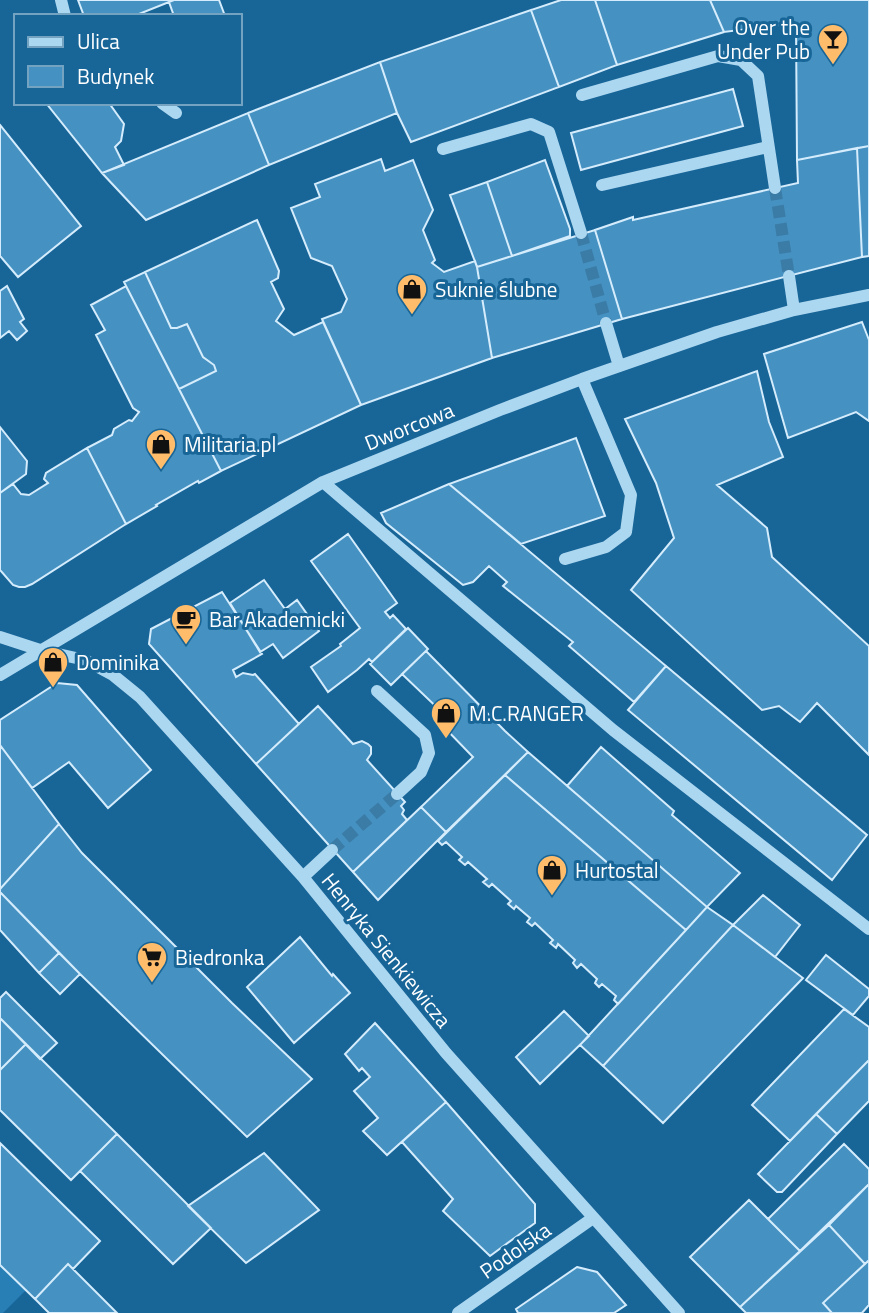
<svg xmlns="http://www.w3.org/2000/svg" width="869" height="1313" viewBox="0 0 869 1313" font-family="'Titillium Web',sans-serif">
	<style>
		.green { fill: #287fb5 }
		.building { fill: #4591c1; stroke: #d4ecfc; stroke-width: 2 }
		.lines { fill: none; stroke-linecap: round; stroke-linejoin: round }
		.minor-tunnel { stroke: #3b7ca7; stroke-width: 12; stroke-dasharray: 12 6; stroke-linecap: butt }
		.minor { stroke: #acd7f1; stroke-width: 12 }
		.labels { text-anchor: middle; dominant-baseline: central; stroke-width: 6; stroke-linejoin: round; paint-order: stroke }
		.poi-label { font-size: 21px; fill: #fff; stroke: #186598; text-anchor: start }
		.street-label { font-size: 21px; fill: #fff; stroke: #186598 }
	</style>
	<rect width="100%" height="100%" fill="#186598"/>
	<path class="green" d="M0,1265L26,1290L3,1313H0Z"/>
	<path class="building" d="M78,0H174L134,16H84Z
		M174,0H219L225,16H174L169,2Z
		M561,0H595L617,65L559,87L531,10Z
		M595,0H710L724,32L617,65Z
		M710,0H869V146L797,160L796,23L724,32Z
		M531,10L559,87L411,142L397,113L380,62Z
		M380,62L397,113L269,165L248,113Z
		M733,89L743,126L581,170L571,133Z
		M46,103H109L124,124L121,141L115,147L124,165L102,173Z
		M248,113L269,165L146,220L102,173Z
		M0,125L81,226L18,277L0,256Z
		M869,146V256L862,257L857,148Z
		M857,148L862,257L622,319L595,230L633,217V220L798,183L797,160Z
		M381,159L385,171L413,160L433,210L423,230L435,260L432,263L444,272L475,261L477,267L492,358L361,405L322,319L341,312L347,299L332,266L311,258L291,208L320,197L315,184Z
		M545,160L570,229V236L512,256L487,182Z
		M487,182L512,256L477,267L450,195Z
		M257,220L279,271L278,278L271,282L284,309L276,321L294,335L323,322L361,405L221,471L179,389L216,371L214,365L203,357L187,324L177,328H171L145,272Z
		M595,230L622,319L492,358L477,267Z
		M145,272L171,328H177L187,324L203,357L214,365L216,371L179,389L124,282Z
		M7,286L24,319L20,322L27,331L17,340L9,331L0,338V291Z
		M126,286L221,471L199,483L198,481L156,505L157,506L126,524L87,448L112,435L114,429L129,420L132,421L139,412L133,408L96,335L105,330L91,305Z
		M862,322L869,340V421L856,412L788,438L764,354Z
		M757,371L769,422L783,457L717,485L767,528L772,557L869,646V755L817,703L800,722L779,706L762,710L631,590L674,538L656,483L625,419Z
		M0,427L27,461L26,474L0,493Z
		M576,438L605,516L521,544L449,484Z
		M87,448L126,524L32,584L25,587H19L13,585L0,570V493L13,484L21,494L29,495L48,483L44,479L46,473Z
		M449,484L666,666L634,702L569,646L573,642L503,586L507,582L489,566L473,582L463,585L386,523L381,513Z
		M348,534L397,603L385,612L390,618L393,615L406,629L372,662L369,659L357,670L328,692L311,667L341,646L340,644L360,628L311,561Z
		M264,580L285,609L297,600L319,631L283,658L273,644L260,652L230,603Z
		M222,592L262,654L233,670L236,677L243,673L253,675L255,674L299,724L256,764L149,644L151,629Z
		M408,628L428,649L391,685L370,664Z
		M426,651L505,731L528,752L446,832L421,807L473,757L441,724L447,717L402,674Z
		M666,666L867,835L832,880L628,710Z
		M57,683L77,685L151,770L108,808L69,762L32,788L0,745V720Z
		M318,706L353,744L362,741L368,744L371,747V754L367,760L405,802L401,806L404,810L402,814L407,820L353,872L256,764Z
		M0,745L59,824L0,889Z
		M601,747L674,811L672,815L740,873L707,907L567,786Z
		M528,752L707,907L686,930L505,775Z
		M505,775L686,930L618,1004L614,1000L616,996L602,984L599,987L595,983L597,979L581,964L577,968L573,963L575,960L558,944L556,948L550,943L553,940L535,923L532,926L527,922L530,918L516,906L514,909L508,904L511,901L492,884L489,887L483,882L487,879L468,862L465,865L459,860L462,857L446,842L442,845L438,841Z
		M421,807L446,832L378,900L353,872Z
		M59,824L82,853L232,1003L312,1079L247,1137L80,974L0,892V889Z
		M0,892L59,953L39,973L0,930Z
		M763,895L800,925L775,957L733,925Z
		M707,907L733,925L603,1066L580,1045Z
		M733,925L803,978L663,1123L603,1066Z
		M300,937L332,976L333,974L350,993L294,1043L247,987Z
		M59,953L80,974L60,994L39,973Z
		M826,955L869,989V996L853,1015L806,980Z
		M6,992L57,1043L40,1059L0,1018V998Z
		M844,1009L869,1027V1060L790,1141L752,1105Z
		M564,1011L589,1036L540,1084L516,1057Z
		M0,1018L26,1044L0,1070Z
		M375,1023L446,1102L387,1155L363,1131L378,1118L354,1091L370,1077L362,1068L359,1071L345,1054Z
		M26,1044L117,1134L71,1180L0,1110V1070Z
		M869,1060V1101L837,1134L816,1114Z
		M446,1102L535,1204V1223L490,1256L443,1211L453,1199L402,1142Z
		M816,1114L837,1134L782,1192H777L758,1174Z
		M117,1134L211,1228L173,1264L80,1171Z
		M0,1143L100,1241L73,1269L68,1264L35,1299L0,1265Z
		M844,1144L869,1169V1184L800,1251L768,1219Z
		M264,1153L319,1210L246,1263L188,1206Z
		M869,1184V1260L865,1264L829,1225Z
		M749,1200L800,1251L740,1307L690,1257Z
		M829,1225L865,1264L823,1303L832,1313H746L740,1307Z
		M869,1260V1305L862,1313H832L823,1303Z
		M68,1264L117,1313H49L35,1299Z
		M577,1267L597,1272L626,1305L614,1313H518L516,1309Z"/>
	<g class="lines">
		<path class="minor-tunnel" d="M775,188L789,276
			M581,233L606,323
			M332,850L397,794"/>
		<path class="minor" d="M61,0L65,16
			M582,95L718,56L741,60L758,76L775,188
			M162,103L176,113
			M443,149L531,124L549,132L581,233
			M602,185L768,147
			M789,276L794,310
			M606,323L619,366
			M323,482L613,730L869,929
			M565,559L606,547L626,532L631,495L582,379
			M0,637L40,650L85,660L113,675L140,697L303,877L446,1053L679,1313
			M0,675L323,482L500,410L582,379L717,332L794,310L869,295
			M377,691L425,735L429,753L421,772L397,794
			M303,877L332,850
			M458,1313L593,1218"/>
	</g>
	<defs>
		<g id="bar-pin" transform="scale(1.575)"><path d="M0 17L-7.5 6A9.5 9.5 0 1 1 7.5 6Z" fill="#ffbd6c" stroke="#186598"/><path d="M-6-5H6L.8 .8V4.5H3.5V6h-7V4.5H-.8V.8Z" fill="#111"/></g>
		<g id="shop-pin" transform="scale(1.575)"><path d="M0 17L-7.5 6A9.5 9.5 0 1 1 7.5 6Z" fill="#ffbd6c" stroke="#186598"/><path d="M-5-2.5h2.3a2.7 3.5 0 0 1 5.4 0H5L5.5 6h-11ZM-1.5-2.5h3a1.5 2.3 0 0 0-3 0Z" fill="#111"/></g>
		<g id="cafe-pin" transform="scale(1.575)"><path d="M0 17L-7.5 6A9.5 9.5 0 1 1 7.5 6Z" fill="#ffbd6c" stroke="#186598"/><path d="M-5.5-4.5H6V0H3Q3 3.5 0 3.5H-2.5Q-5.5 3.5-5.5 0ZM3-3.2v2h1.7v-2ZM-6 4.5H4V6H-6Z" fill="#111"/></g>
		<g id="supermarket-pin" transform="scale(1.575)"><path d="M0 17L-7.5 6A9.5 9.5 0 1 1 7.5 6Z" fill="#ffbd6c" stroke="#186598"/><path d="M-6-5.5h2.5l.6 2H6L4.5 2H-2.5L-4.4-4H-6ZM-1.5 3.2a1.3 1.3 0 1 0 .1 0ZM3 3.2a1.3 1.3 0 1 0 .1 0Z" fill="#111"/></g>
	</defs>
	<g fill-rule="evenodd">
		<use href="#bar-pin" x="833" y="39"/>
		<use href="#shop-pin" x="412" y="289"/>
		<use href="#shop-pin" x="161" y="444"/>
		<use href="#cafe-pin" x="186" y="619"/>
		<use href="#shop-pin" x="53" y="662"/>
		<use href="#shop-pin" x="446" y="713"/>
		<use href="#shop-pin" x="552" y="870"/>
		<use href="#supermarket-pin" x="152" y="957"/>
	</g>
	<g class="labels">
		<g class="poi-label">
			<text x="810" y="27" text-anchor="end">Over the<tspan x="810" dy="24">Under Pub</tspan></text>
			<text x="435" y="289">Suknie ślubne</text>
			<text x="184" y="444">Militaria.pl</text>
			<text x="209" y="619">Bar Akademicki</text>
			<text x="76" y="662">Dominika</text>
			<text x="469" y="713">M.C.RANGER</text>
			<text x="575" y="870">Hurtostal</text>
			<text x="175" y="957">Biedronka</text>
		</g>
		<g class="street-label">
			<text transform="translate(409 426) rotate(-22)">Dworcowa</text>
			<text transform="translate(387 950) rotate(51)">Henryka Sienkiewicza</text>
			<text transform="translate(515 1250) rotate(-35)">Podolska</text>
		</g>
	</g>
	<rect x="14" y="14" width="228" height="91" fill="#186598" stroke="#74a3c1" stroke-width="2"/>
	<rect x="28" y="37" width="35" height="10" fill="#acd7f1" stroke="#74a3c1" stroke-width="2"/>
	<text x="77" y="49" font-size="21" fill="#ffffff">Ulica</text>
	<rect x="28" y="66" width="35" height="21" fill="#4591c1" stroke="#74a3c1" stroke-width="2"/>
	<text x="77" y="84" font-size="21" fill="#ffffff">Budynek</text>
</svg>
